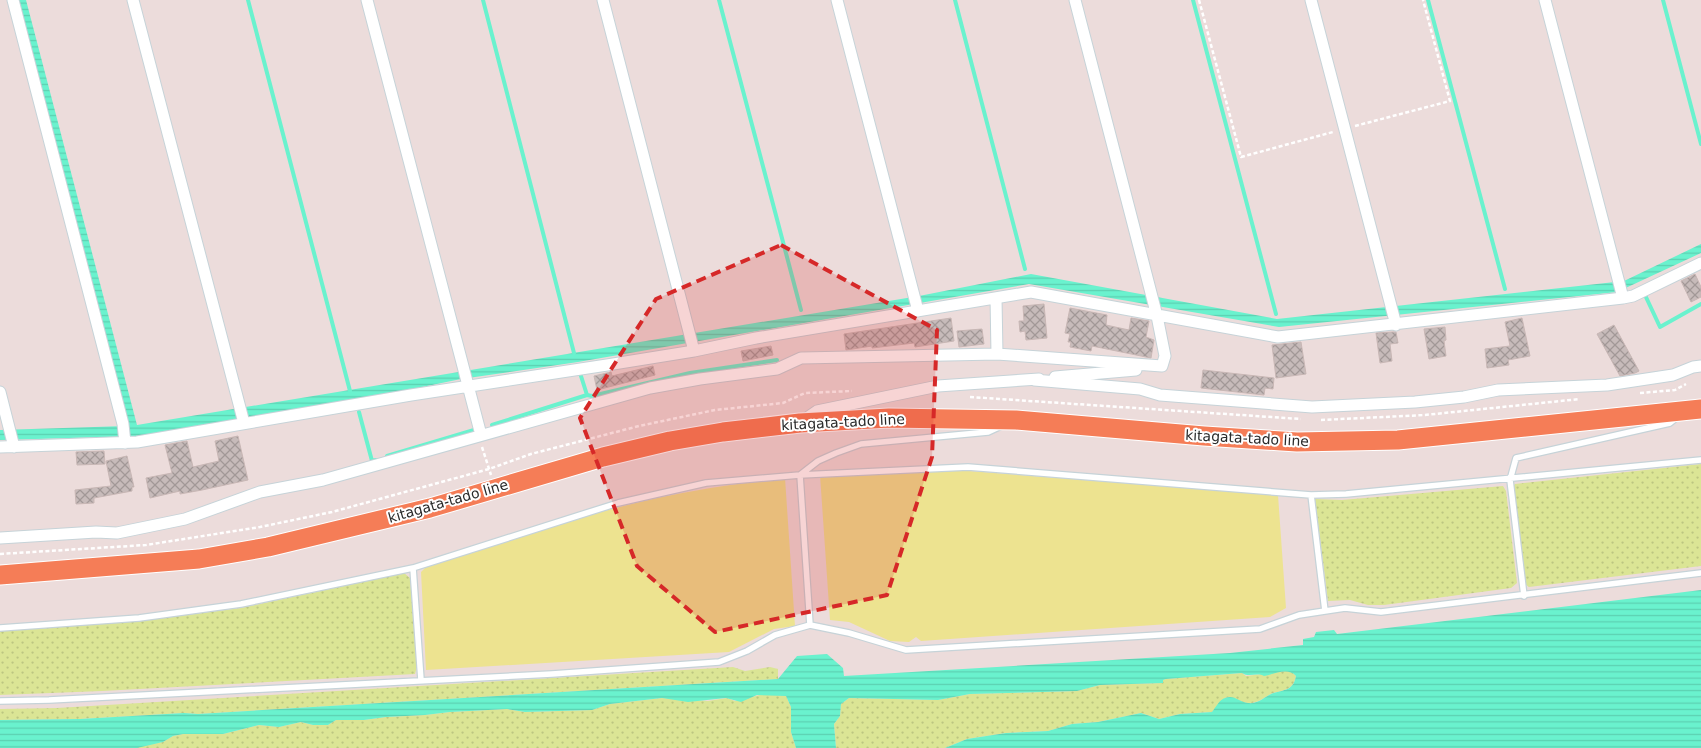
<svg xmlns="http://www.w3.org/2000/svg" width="1701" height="748" viewBox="0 0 1701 748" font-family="'DejaVu Sans',sans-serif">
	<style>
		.grass { fill: url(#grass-dots) }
		.pitch { fill: #ede390 }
		.water { fill: url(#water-rules) }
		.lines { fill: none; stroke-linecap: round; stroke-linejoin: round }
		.stream { stroke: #6af2ce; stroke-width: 4 }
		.building { fill: url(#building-cross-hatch); stroke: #c8b7b5 }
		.service-casing { stroke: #c6d3d8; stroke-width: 8 }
		.minor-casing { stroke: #c6d3d8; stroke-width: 13 }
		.primary-casing { stroke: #fff; stroke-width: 21 }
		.path { stroke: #fff; stroke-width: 2.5; stroke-dasharray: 4 2.5; stroke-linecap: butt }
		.service { stroke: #fff; stroke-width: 5.5 }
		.minor { stroke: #fff; stroke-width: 11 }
		.primary { stroke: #f57d57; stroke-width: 19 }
		.marked { fill: #d62828; fill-opacity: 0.2; stroke: #d62828; stroke-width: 4; stroke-dasharray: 10 6; stroke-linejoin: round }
		.labels { text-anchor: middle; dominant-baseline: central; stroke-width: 4; stroke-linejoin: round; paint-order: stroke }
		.street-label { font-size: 14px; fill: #2a2a2a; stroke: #fff }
	</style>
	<defs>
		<pattern id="grass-dots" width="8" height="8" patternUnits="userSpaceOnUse" patternTransform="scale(1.25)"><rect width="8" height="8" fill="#dbe595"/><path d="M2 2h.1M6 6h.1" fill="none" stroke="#bcc581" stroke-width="1.8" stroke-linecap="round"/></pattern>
		<pattern id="water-rules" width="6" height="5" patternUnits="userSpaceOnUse" patternTransform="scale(1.25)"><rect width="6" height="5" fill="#6af2ce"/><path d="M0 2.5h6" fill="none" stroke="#5cd0b1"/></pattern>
		<pattern id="building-cross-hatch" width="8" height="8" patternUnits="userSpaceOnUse" patternTransform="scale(1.25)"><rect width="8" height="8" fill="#c7bbba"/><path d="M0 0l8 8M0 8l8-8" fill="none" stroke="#a29897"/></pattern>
	</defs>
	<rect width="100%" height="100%" fill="#ecdcdb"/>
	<path class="grass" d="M1701,464V566L1529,587L1525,584L1513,486L1515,484Z
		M1503,486L1506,491L1517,583L1511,588L1384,605H1368L1350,600L1328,601L1315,499L1342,500Z
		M404,573L410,578L417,666L415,674L102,691L0,695V631L139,621L241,608Z
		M733,667L745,671L770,667L778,669V679L198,714L184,713L80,719L0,720V709L57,708Z
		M1286,671L1292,672L1296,676C1293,693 1280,689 1269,695C1262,699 1256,704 1247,703C1238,702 1235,696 1225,698L1212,712L1180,714L1159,719L1141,713L1098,722L1072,724L1048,731L1006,733L967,739L945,748H836L834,724L840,716L841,704L849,698L938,700L970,694L1077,691L1100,685L1162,683L1163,680L1166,679L1242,673L1246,676Z
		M764,694L786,696L791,707V732L796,748H129L163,742L173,736L183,734H223L259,725L279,727L301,722L313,725H328L336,720H364L386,717L425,715L450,712L507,709L525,712L592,710L610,704L662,698L708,701L727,698L735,701Z"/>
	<path class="pitch" d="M903,471H969L1278,495L1286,608L1270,617L921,641L916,637L909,642L890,641L849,622L830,620L820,475Z
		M785,478L795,626L774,629L729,652L426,670L421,572L427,566C503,542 579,515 657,498C700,489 742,483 785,478Z"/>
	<path class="water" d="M17,0H26L137,425L919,296L1031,274L1277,319L1624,281L1701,244V253L1617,292L1279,327L1029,284L578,362L461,379L364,399L141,436L0,440V430L126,426Z
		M1701,590V748H945L967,739L1006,733L1048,731L1072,724L1098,722L1141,713L1159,719L1180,714L1212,712C1216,707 1220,699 1225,698C1234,694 1239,702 1248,703C1257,704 1262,699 1269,695C1281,689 1293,693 1296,676C1288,667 1274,674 1264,676C1257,672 1249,678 1242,673L1166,679L1163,680V683L1100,685L1077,691L970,694L938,700L849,698L841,704L840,716L834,724L836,748H796L791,732V707L786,696L757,695L741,702L726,698L688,702L662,698L610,704L592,710L525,712L507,709L450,712L425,715L386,717L364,720H336L328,725H313L301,722L279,727L259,725L223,734H183L173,736L163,742L137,748H0V720L80,719L184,713L198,714L778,679L797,656L827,654L843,668L844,676L1230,653L1303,645V639L1314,637L1316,632L1334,630L1337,634Z"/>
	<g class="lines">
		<path class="stream" d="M248,0L350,391
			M483,0L574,353
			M719,0L801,310
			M955,0L1025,269
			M1193,0L1276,314
			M1428,0L1505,289
			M1663,0L1701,144
			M1645,295L1660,327L1701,304
			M581,376L587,395L592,396L690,373L777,360
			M359,412L372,461L376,460
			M492,425L587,395
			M387,456L474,430"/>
	</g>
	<path class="building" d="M1695,274L1701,287V297L1691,302L1681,281Z
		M1044,304L1047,338L1026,340L1025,331L1020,332L1019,321H1024L1023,306Z
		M1070,308L1107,315L1106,325L1129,330L1131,318L1149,321L1146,337L1154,340L1151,358L1092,346L1091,351L1070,347L1071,342H1068L1070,334L1065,333Z
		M951,318L954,341L915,347L914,343L872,348V346L846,350L844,334Z
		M1522,318L1530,356L1508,360L1509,365L1487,368L1485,349L1510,346L1505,322Z
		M1614,325L1639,371L1635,373L1620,376L1597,334Z
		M1445,327L1446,340L1444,341L1446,356L1429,359L1424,329Z
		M982,329L984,344L959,347L957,331Z
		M1393,332H1396L1398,343L1390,344L1392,361L1380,363L1376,333Z
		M1301,342L1306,374L1276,378L1272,345Z
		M771,346L773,355L743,361L741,351Z
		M653,366L655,375L597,390L594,376L611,372L612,376Z
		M1203,370L1274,378L1273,389L1265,388L1264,395L1201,388Z
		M238,436L248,480L202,490L180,494V491L150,498L146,478L172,473L165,445L187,441L193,467L219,461L215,441Z
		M104,451L105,464L77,465L76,452Z
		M127,456L134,487H132V491L94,498V503L76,504L75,490L111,486L106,461Z"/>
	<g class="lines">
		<g class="service-casing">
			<path id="service" d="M1311,495L1325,611
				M413,568L421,680
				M1524,596L1510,480L1516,458L1670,423L1676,418
				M810,625L800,475L818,461L836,453L861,444L988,432L1001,426
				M0,628L139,618L241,604L413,568L618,503L706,483L800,475L968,467L1311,495L1346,494L1701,460
				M0,701L49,700L552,674L719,662L747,651L775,635L810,625L849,633L906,650L1260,629L1299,615L1325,611L1345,608L1381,612L1701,573"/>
		</g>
		<g class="minor-casing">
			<path id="minor" d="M13,0L123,424L125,443
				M133,0L244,423
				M367,0L481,435
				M603,0L694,351
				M837,0L918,311
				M1311,0L1396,325
				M1545,0L1623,298
				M996,298L997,354
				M1055,377L1136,370
				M1034,380L1140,389L1160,395L1312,407L1415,402L1464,397L1498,390L1607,385L1673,375L1693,367L1701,366
				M0,392L14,447
				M801,422L817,411L938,386L1039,379
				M0,447L137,442L411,395L607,365L694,351L756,338L1031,292L1278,337L1623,298L1633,296L1701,263
				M0,538L96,532L117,533L185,519L260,492L323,480L650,388L700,379L777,369L801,358L997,354L1162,366L1165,356L1157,316L1075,0"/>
		</g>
		<g class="primary-casing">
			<path id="primary" d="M0,575L199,559L268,547L430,508L603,457L670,441L723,432L800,423L889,418L1016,420L1204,436L1297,442L1398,440L1701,409"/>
		</g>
		<path class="path" d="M1199,0L1241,157L1333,132
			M1355,126L1450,101L1423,0
			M1640,393L1675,390L1686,384
			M970,397L1301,419
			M1321,420L1425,415L1580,399
			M482,447L491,475
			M0,554L146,545L260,527L332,512L489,469L531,454L639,426L715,410L783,403L805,393L852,391"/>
		<use href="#service" class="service"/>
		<use href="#minor" class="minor"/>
		<use href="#primary" class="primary"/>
	</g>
	<path class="marked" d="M781,245L937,330L932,457L887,595L715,632L637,566L580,418L656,299Z"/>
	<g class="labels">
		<g class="street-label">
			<text transform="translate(843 422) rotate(-3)">kitagata-tado line</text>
			<text transform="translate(1247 438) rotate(3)">kitagata-tado line</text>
			<text transform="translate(448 501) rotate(-16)">kitagata-tado line</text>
		</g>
	</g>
</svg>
